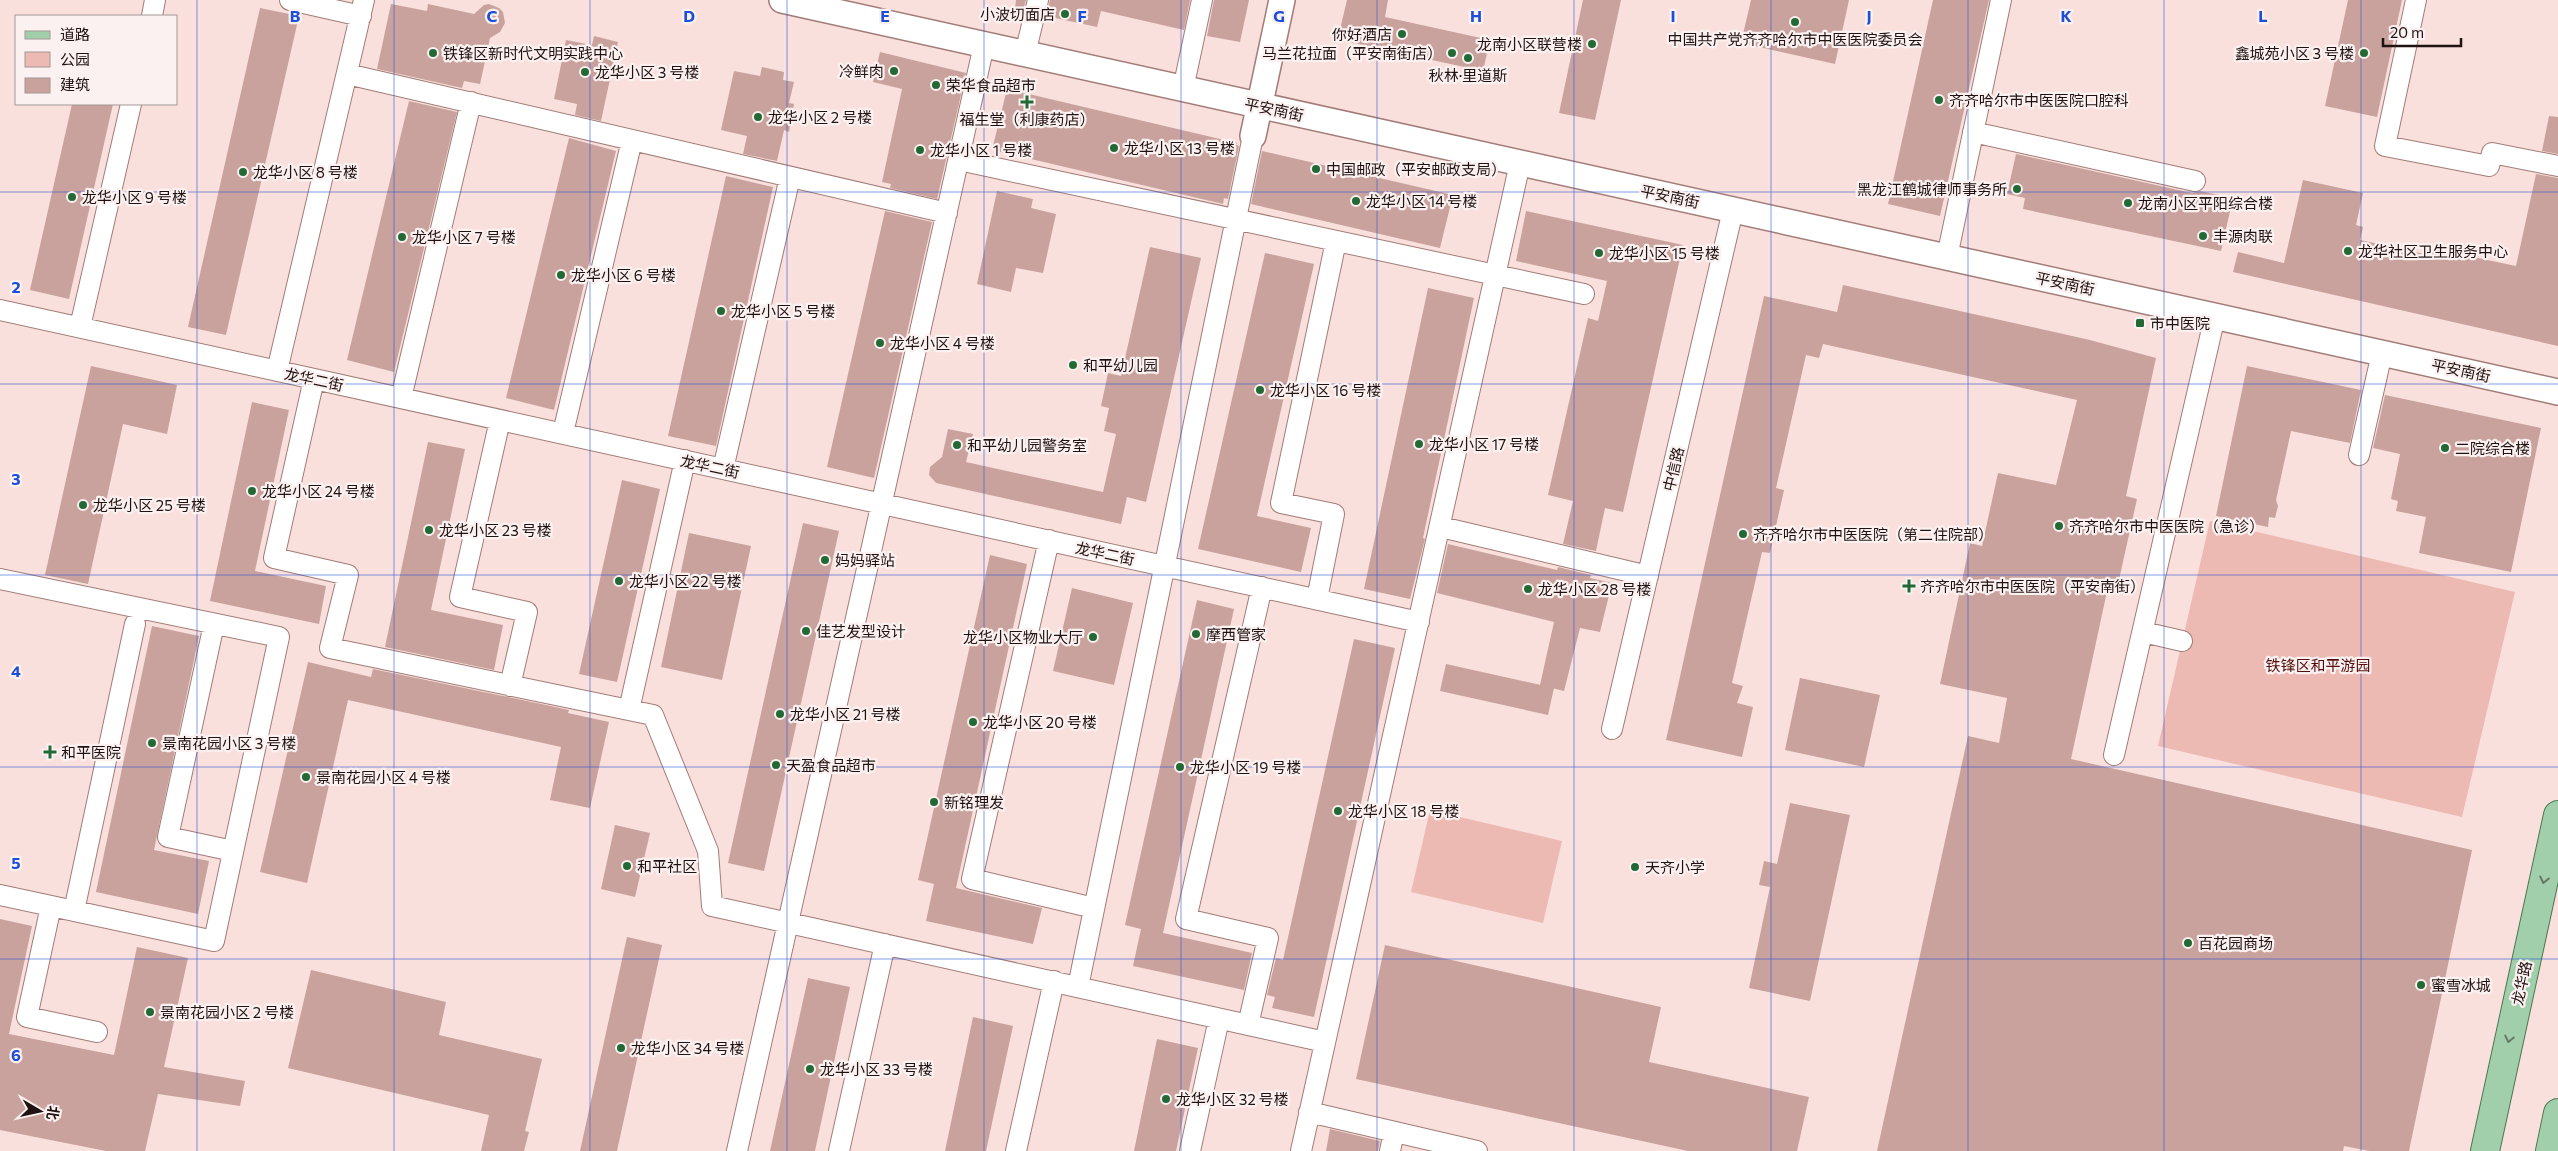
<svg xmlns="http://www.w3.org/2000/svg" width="2558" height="1151" viewBox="0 0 2558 1151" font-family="Commissioner,'Noto Sans SC',sans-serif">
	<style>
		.green { fill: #edb9b3 }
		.building { fill: #c9a29d }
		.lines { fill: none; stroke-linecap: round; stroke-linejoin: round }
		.minor-casing { stroke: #a27c77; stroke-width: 22 }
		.tertiary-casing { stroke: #a27c77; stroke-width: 28 }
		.primary-casing { stroke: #4c7750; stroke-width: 30 }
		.minor { stroke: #fff; stroke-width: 20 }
		.tertiary { stroke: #fff; stroke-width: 25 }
		.primary { stroke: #a1ceab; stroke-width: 28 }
		.oneway { stroke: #677965 }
		.grid { fill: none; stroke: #1d4ed8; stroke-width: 1; stroke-opacity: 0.55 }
		.poi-dot { fill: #226936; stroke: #faf1f0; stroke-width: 2 }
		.labels { text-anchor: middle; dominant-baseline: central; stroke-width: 4.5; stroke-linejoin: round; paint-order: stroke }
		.poi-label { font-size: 15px; fill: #201210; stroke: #faf1f0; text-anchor: start }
		.street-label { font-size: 15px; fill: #201210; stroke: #faf1f0 }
		.park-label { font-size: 15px; fill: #530d0c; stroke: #faf1f0 }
		.grid-label { font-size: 16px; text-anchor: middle; font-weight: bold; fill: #1d4ed8; stroke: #faf1f0; stroke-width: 4.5; stroke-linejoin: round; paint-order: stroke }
	</style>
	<rect width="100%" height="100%" fill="#f9e0dc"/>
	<path class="green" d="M2210,521L2515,592L2462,817L2158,746Z
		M1430,810L1562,841L1543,923L1411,892Z"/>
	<path class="building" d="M1016,0H1026L1023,10L1015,9Z
		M1050,0H1190L1184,30L1101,11L1097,27L1046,16Z
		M1214,0H1249L1240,42L1207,36Z
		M1347,0H1388L1385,17L1490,40L1483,71L1353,43L1344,36L1341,25Z
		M1583,0H1621L1595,120L1559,113Z
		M1751,0H1849L1835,64L1741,43Z
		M1933,0H1989L1940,216L1888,204Z
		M2348,0H2402L2377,117L2325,106Z
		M391,4L427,11L428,4L474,14L484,5L489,4L499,8L503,12L505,23L500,32L490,38L480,84L464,81L462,88L377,69Z
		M260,8L299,16L226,335L188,327Z
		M594,36L618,42L601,121L575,115L577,104L554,99L566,40L592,45Z
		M880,52L966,73L937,199L890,188L891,184L882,182L902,89L873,82Z
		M762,67L784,72L783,80L794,82L789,103L794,104L789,132L784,130L777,161L743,154L747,136L721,130L734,71L760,76Z
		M1007,89L1237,143L1236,145L1239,146L1228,199L1224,198L1223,204L992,150Z
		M409,101L457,112L394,372L347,360Z
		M72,104H113L69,299L30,290Z
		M2549,116L2558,117V154L2542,151Z
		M569,138L616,151L554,410L506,398Z
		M1262,151L1453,195L1440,248L1251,204Z
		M2016,154L2192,193L2200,191L2233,198L2221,251L2023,209L2025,198L2007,194Z
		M2536,174L2558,178V346L2233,272L2238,252L2284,263L2303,180L2363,193L2356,225L2363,227L2360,240L2429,255L2430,248L2516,266Z
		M726,176L773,187L716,446L668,436Z
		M997,191L1033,199L1031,208L1056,214L1043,273L1016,268L1011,292L977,284Z
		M885,211L932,222L874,478L827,467Z
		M1526,211L1683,245L1623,512L1605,508L1596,551L1563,544L1573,501L1548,495L1588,318L1598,321L1607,281L1516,261Z
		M1150,247L1201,258L1146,502L1127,497L1121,524L936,483L929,475L930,467L942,457L948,429L973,434L966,462L1103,492L1116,434L1104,431L1109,408L1101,406L1108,373L1121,376Z
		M1265,253L1314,264L1257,516L1311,528L1301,572L1198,549Z
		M1843,285L2090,340L2156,358L2126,496L2137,499L2118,584L2109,582L2071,759L2472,850L2409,1151H2369L2344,1146L2343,1151H1877L1968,736L1999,743L2007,698L1940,684L1970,543L1982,546L1998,473L2056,485L2077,400L1823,344L1819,358L1806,355L1776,488L1784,490L1770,553L1762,552L1732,683L1743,686L1737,703L1753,707L1742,757L1666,740L1764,296L1837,312Z
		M1428,288L1474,298L1423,538L1425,539L1410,599L1364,589Z
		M91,366L177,385L167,434L123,424L88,584L45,575Z
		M2247,366L2361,390L2350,443L2291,431L2276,500L2278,506L2275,518L2269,517L2268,527L2216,516Z
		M2385,395L2541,428L2511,572L2419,553L2426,517L2396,511L2398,501L2391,499L2400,454L2373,448Z
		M252,402L289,410L255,571L326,586L319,624L210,601Z
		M428,442L465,449L431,610L503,625L494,670L385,647Z
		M622,480L660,489L617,682L579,674Z
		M803,523L839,531L764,871L728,863Z
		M689,533L751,546L722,680L661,667Z
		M1448,544L1557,570L1558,567L1591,575L1590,578L1612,583L1600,632L1580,628L1564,691L1540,685L1554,622L1437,593Z
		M990,555L1027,564L956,888L1042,908L1033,944L926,921L934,884L918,880Z
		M1072,588L1133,603L1114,685L1053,671Z
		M1197,600L1234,609L1163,933L1252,953L1244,990L1133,966L1141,929L1125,925Z
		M152,626L199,636L154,850L209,861L198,914L96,892Z
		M1354,639L1395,648L1314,1017L1272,1008L1275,997L1267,995L1276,958L1283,960Z
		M308,662L371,677L373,669L546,705L569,710L568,713L609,722L590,808L550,800L561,747L348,700L307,883L260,872Z
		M1446,664L1554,688L1548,715L1440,691Z
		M1800,678L1880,695L1864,767L1785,750Z
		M1790,803L1850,815L1810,1001L1749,988L1770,887L1759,885L1764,861L1777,864Z
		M615,825L650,833L635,897L601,889Z
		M0,919L32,926L9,1034L114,1055L137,947L188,958L164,1067L245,1081L240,1106L158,1094L145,1151H106L0,1130Z
		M627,937L662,945L617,1151H580Z
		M1385,945L1661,1007L1649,1062L1809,1097L1797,1151H1688L1356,1079Z
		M311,970L446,1002L439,1035L542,1059L525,1131L529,1132L524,1151H481L489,1115L288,1068Z
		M808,978L850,987L815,1151H770Z
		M973,1017L1013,1026L986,1151H945Z
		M1157,1039L1198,1048L1176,1151H1134Z
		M1330,1129L1380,1141L1378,1151H1326Z"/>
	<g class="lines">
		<g class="minor-casing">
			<path id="minor" d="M290,0L361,16
				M2416,0L2385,146L2489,166L2492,153L2558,166
				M152,16L155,0
				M1025,54L1038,0
				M347,74L947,213
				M1183,89L1202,0
				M1973,132L2195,181
				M959,160L1584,294
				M1947,257L2001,0
				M0,310L1419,622
				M80,327L131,104
				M277,371L364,0
				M314,379L274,558L348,575L330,648L653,715L708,851L712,906L1325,1042
				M401,398L471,102
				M500,420L460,597L527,612L510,686
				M563,433L632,140
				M2359,455L2382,353
				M723,469L790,177
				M1441,527L1648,576
				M1049,540L972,879L1094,908
				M0,579L279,637L214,941L0,895
				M1317,599L1334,514L1281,503L1336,241
				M214,624L168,837L233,851
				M2143,632L2182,641
				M629,710L685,460
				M1612,729L1733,210
				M2114,755L2215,316
				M51,906L27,1017L97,1032
				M74,911L135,624
				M1078,987L1253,136
				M1248,1025L1268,938L1186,919L1262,587
				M1309,1112L1477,1151
				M737,1151L984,45
				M839,1151L885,944
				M1016,1151L1054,981
				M1190,1151L1219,1019
				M1301,1151L1520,163
				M1390,1151L1394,1132"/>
		</g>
		<g class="tertiary-casing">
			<path id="tertiary" d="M782,0L2558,392
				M1253,136L1282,0"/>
		</g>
		<g class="primary-casing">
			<path id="primary" d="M2485,1151L2558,815
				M2550,1151L2558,1113"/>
		</g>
		<use href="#minor" class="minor"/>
		<use href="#tertiary" class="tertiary"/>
		<use href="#primary" class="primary"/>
	</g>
	<defs><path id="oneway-chevron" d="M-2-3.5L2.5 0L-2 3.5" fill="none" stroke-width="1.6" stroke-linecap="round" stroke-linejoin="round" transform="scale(1.25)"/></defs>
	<g class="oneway">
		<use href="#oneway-chevron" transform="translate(2544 880) rotate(102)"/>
		<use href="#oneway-chevron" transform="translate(2509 1039) rotate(102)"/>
	</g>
	<path class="grid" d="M197,0V1151M394,0V1151M590,0V1151M787,0V1151M984,0V1151M1181,0V1151M1377,0V1151M1574,0V1151M1771,0V1151M1968,0V1151M2164,0V1151M2361,0V1151M0,192H2558M0,384H2558M0,575H2558M0,767H2558M0,959H2558"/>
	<g class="poi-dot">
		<circle cx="1065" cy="14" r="5"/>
		<circle cx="1795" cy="22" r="5"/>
		<circle cx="1402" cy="34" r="5"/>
		<circle cx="1592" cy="44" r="5"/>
		<circle cx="433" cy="53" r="5"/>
		<circle cx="1452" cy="53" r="5"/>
		<circle cx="2364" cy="53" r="5"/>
		<circle cx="1468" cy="58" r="5"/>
		<circle cx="894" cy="71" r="5"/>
		<circle cx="585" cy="72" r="5"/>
		<circle cx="936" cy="85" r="5"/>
		<circle cx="1939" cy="100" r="5"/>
		<path d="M1024.5 94.5h5v5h5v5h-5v5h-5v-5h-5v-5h5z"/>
		<circle cx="758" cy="117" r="5"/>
		<circle cx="1114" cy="148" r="5"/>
		<circle cx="920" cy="150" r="5"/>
		<circle cx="1316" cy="169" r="5"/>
		<circle cx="243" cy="172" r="5"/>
		<circle cx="2017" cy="189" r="5"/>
		<circle cx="72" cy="197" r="5"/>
		<circle cx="1356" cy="201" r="5"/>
		<circle cx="2128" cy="203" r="5"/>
		<circle cx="2203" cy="236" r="5"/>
		<circle cx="402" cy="237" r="5"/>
		<circle cx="2348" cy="251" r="5"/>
		<circle cx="1599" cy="253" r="5"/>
		<circle cx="561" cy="275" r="5"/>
		<circle cx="721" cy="311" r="5"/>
		<rect x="2135" y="318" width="10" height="10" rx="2.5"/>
		<circle cx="880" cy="343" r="5"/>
		<circle cx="1073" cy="365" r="5"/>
		<circle cx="1260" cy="390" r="5"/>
		<circle cx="1419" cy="444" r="5"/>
		<circle cx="957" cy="445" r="5"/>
		<circle cx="2445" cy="448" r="5"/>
		<circle cx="252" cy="491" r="5"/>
		<circle cx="83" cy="505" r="5"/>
		<circle cx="2059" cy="526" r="5"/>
		<circle cx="429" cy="530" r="5"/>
		<circle cx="1743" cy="534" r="5"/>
		<circle cx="825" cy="560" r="5"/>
		<circle cx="619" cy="581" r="5"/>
		<path d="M1906.5 578.5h5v5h5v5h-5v5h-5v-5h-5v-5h5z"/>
		<circle cx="1528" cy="589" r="5"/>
		<circle cx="806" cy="631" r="5"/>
		<circle cx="1196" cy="634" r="5"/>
		<circle cx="1093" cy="637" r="5"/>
		<circle cx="780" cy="714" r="5"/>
		<circle cx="973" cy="722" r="5"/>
		<circle cx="152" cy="743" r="5"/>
		<path d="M47.5 744.5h5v5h5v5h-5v5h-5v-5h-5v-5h5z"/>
		<circle cx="776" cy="765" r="5"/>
		<circle cx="1180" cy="767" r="5"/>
		<circle cx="306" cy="777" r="5"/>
		<circle cx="934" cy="802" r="5"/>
		<circle cx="1338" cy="811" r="5"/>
		<circle cx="627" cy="866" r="5"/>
		<circle cx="1635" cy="867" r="5"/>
		<circle cx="2188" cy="943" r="5"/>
		<circle cx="2421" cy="985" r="5"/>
		<circle cx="150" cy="1012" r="5"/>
		<circle cx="621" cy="1048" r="5"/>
		<circle cx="810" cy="1069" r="5"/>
		<circle cx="1166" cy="1099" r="5"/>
	</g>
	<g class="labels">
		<g class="poi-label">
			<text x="1055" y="14" text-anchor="end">小波切面店</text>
			<text x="1392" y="34" text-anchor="end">你好酒店</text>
			<text x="1795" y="39" text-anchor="middle">中国共产党齐齐哈尔市中医医院委员会</text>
			<text x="1582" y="44" text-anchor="end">龙南小区联营楼</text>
			<text x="443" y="53">铁锋区新时代文明实践中心</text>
			<text x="1442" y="53" text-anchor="end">马兰花拉面（平安南街店）</text>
			<text x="2354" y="53" text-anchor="end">鑫城苑小区 3 号楼</text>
			<text x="884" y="71" text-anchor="end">冷鲜肉</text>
			<text x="595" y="72">龙华小区 3 号楼</text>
			<text x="1468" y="75" text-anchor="middle">秋林·里道斯</text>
			<text x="946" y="85">荣华食品超市</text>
			<text x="1949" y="100">齐齐哈尔市中医医院口腔科</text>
			<text x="768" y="117">龙华小区 2 号楼</text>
			<text x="1027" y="119" text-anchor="middle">福生堂（利康药店）</text>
			<text x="1124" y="148">龙华小区 13 号楼</text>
			<text x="930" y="150">龙华小区 1 号楼</text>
			<text x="1326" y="169">中国邮政（平安邮政支局）</text>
			<text x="253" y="172">龙华小区 8 号楼</text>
			<text x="2007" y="189" text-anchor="end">黑龙江鹤城律师事务所</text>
			<text x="82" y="197">龙华小区 9 号楼</text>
			<text x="1366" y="201">龙华小区 14 号楼</text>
			<text x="2138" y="203">龙南小区平阳综合楼</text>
			<text x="2213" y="236">丰源肉联</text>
			<text x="412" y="237">龙华小区 7 号楼</text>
			<text x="2358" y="251">龙华社区卫生服务中心</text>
			<text x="1609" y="253">龙华小区 15 号楼</text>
			<text x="571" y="275">龙华小区 6 号楼</text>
			<text x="731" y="311">龙华小区 5 号楼</text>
			<text x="2150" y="323">市中医院</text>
			<text x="890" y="343">龙华小区 4 号楼</text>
			<text x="1083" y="365">和平幼儿园</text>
			<text x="1270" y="390">龙华小区 16 号楼</text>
			<text x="1429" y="444">龙华小区 17 号楼</text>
			<text x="967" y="445">和平幼儿园警务室</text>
			<text x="2455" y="448">二院综合楼</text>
			<text x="262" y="491">龙华小区 24 号楼</text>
			<text x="93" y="505">龙华小区 25 号楼</text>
			<text x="2069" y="526">齐齐哈尔市中医医院（急诊）</text>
			<text x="439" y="530">龙华小区 23 号楼</text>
			<text x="1753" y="534">齐齐哈尔市中医医院（第二住院部）</text>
			<text x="835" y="560">妈妈驿站</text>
			<text x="629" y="581">龙华小区 22 号楼</text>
			<text x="1920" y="586">齐齐哈尔市中医医院（平安南街）</text>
			<text x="1538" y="589">龙华小区 28 号楼</text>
			<text x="816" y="631">佳艺发型设计</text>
			<text x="1206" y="634">摩西管家</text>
			<text x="1083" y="637" text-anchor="end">龙华小区物业大厅</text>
			<text x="790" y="714">龙华小区 21 号楼</text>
			<text x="983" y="722">龙华小区 20 号楼</text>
			<text x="162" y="743">景南花园小区 3 号楼</text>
			<text x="61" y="752">和平医院</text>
			<text x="786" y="765">天盈食品超市</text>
			<text x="1190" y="767">龙华小区 19 号楼</text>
			<text x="316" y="777">景南花园小区 4 号楼</text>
			<text x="944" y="802">新铭理发</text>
			<text x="1348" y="811">龙华小区 18 号楼</text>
			<text x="637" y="866">和平社区</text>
			<text x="1645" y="867">天齐小学</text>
			<text x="2198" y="943">百花园商场</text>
			<text x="2431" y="985">蜜雪冰城</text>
			<text x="160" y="1012">景南花园小区 2 号楼</text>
			<text x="631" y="1048">龙华小区 34 号楼</text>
			<text x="820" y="1069">龙华小区 33 号楼</text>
			<text x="1176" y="1099">龙华小区 32 号楼</text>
		</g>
		<g class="street-label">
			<text transform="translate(1274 109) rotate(12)">平安南街</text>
			<text transform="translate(1670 196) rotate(12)">平安南街</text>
			<text transform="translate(2065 283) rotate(12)">平安南街</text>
			<text transform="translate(2461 370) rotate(12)">平安南街</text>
			<text transform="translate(314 379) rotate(12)">龙华二街</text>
			<text transform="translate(710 466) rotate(12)">龙华二街</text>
			<text transform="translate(1673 469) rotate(-77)">中信路</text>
			<text transform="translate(1105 553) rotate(12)">龙华二街</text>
			<text transform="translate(2521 983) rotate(-78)">龙华路</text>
		</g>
		<g class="park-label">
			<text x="2318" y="665">铁锋区和平游园</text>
		</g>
	</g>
	<g class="grid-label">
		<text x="295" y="22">B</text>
		<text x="492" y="22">C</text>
		<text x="689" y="22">D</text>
		<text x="885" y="22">E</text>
		<text x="1082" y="22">F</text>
		<text x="1279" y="22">G</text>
		<text x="1476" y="22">H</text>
		<text x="1673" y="22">I</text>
		<text x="1869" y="22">J</text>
		<text x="2066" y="22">K</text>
		<text x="2263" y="22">L</text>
		<text x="16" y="293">2</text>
		<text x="16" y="485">3</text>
		<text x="16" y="677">4</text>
		<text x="16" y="869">5</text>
		<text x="16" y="1061">6</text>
	</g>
	<rect x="15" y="15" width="162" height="90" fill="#faf1f0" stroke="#a39896"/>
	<rect x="25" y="31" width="25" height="8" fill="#a1ceab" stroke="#a39896"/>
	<text x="60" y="40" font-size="15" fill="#201210">道路</text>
	<rect x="25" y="52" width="25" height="15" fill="#edb9b3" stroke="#a39896"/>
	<text x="60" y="65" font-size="15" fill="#201210">公园</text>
	<rect x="25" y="78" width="25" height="15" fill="#c9a29d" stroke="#a39896"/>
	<text x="60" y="90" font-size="15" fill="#201210">建筑</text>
	<g transform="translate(40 1111) rotate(99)" stroke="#faf1f0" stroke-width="4" paint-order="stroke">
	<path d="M0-4L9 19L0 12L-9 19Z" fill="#201210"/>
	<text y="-8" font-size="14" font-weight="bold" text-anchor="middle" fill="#201210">北</text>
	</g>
	<path d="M2383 38v8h78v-8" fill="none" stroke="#201210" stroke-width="2.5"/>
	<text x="2390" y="38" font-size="15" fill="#201210" stroke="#faf1f0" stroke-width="4" paint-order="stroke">20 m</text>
</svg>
